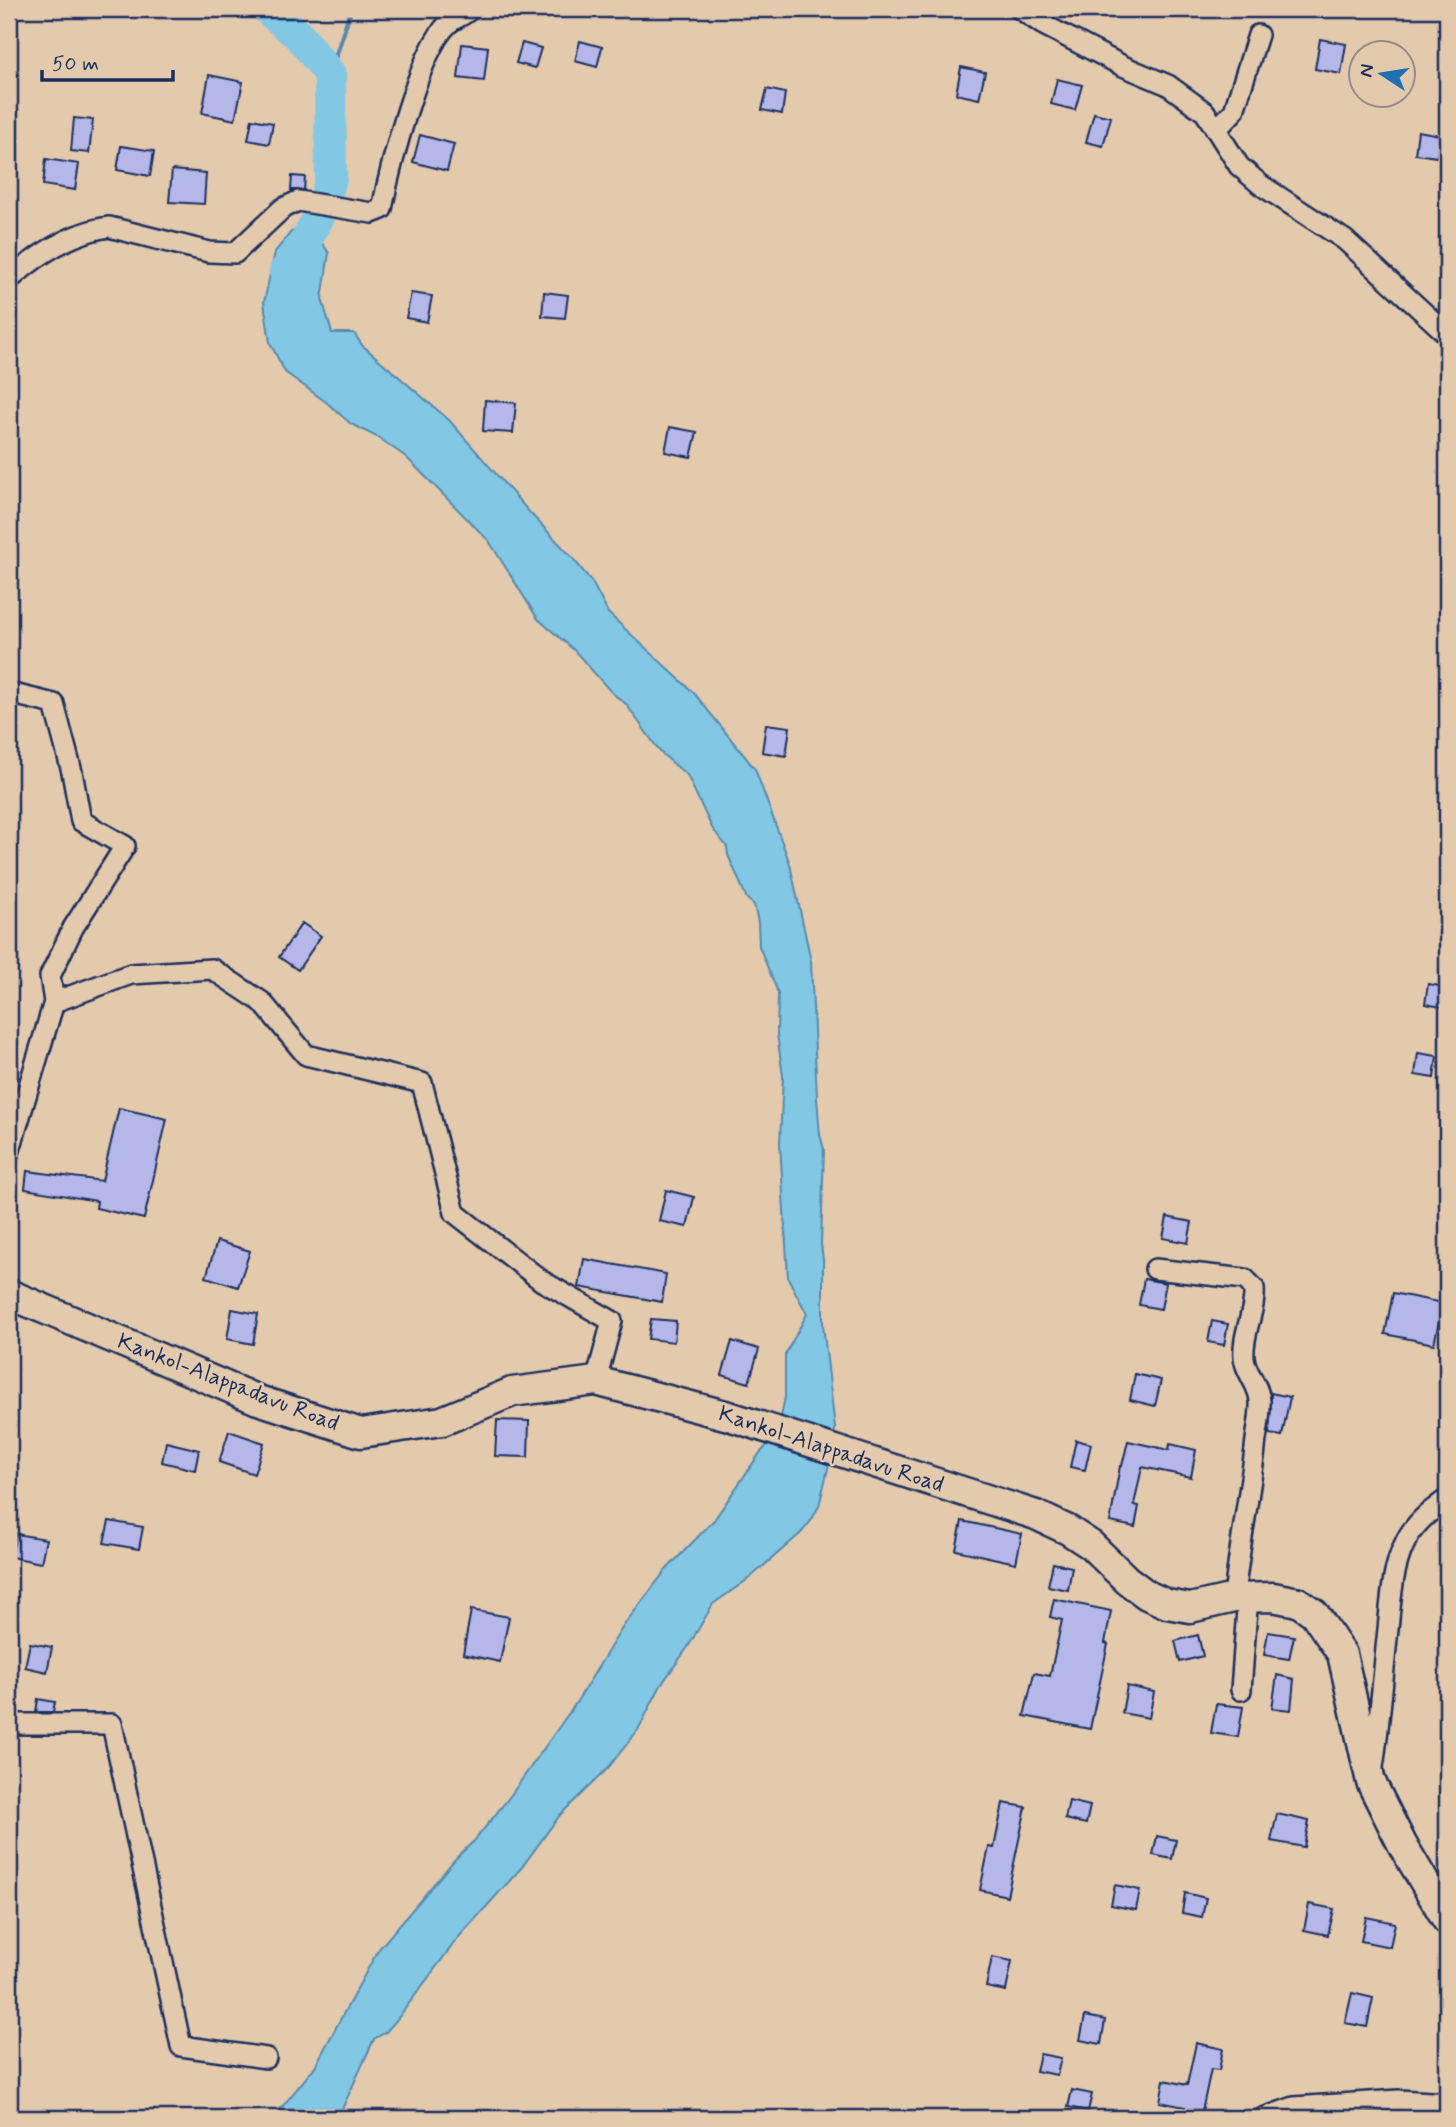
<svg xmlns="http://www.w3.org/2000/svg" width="1456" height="2127" viewBox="0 0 1456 2127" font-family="Mynerve,sans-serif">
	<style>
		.water { fill: #82c7e3; stroke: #598aae; stroke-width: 2 }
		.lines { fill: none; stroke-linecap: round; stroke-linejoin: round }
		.stream { stroke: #598aae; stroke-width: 5 }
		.river { stroke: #82c7e3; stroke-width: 32 }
		.building { fill: #b5b7e9; stroke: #1b2f5e; stroke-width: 2 }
		.street-casing { stroke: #1b2f5e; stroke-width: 24 }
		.secondary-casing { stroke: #1b2f5e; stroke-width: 33 }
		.street { stroke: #e4caac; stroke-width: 19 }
		.secondary { stroke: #e4caac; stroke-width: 28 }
		.labels { text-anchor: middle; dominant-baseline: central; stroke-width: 5; stroke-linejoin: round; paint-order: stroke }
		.street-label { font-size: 23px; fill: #1b2f5e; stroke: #e4caac }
	</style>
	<rect width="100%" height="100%" fill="#e4caac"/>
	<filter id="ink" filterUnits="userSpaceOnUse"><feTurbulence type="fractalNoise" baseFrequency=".0143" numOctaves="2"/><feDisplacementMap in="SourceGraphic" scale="14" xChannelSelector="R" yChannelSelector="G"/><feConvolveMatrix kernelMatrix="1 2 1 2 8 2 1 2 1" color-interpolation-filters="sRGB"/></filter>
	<g filter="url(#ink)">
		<path class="water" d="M299,230L320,240L329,253L322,299L332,333H354L362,345L449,420L530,513L571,556L592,582L608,613L694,693L755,769L790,864L811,961L817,1098L820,1135L824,1149L821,1244L823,1259V1325L835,1428L834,1444L819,1506L811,1521L801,1533L751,1577L713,1604L688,1647L661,1685L638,1730L608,1768L560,1815L522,1867L458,1938L398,2018L386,2032L374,2039L338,2118H273L314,2068L378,1950L456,1858L475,1840L508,1799L576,1703L624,1625L666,1570L714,1520L760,1453L772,1440L781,1417L785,1397V1355L807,1314L788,1278L780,1143L783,1076L777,1034L778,993L759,946L758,922L754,905L747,899L728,855L727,847L712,828L687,775L661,753L626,704L612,693L574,650L538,619L489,541L406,457L379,438L351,424L326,402L285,372L270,343L264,302L275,252L291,232Z"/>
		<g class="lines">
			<path class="stream" d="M330,74L351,9"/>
			<path class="river" d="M267,9L299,36L330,74L331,178L323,207L307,239L285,271"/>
		</g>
		<path class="building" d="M1320,39L1346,44L1341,74L1315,69Z
			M580,41L602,47L597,67L575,61Z
			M522,43L541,48L535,68L516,63Z
			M462,44L488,47L484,81L458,78Z
			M961,67L985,72L979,99L956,94Z
			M209,75L243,82L235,120L202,113Z
			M1057,79L1082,85L1075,110L1051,104Z
			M767,89L785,93L782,114L762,110Z
			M1094,113L1111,117L1103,146L1086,142Z
			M74,118L93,120L89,153L71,151Z
			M252,119L273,123L269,144L248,140Z
			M1418,131L1440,135L1437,157L1415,154Z
			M420,135L454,144L447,171L413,162Z
			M121,146L154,151L150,176L117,170Z
			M46,159L79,164L75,190L43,185Z
			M172,170L206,173L204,204L169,202Z
			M292,176L305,177L304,190H291Z
			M544,292L568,295L565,318L542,316Z
			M411,293L432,296L427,322L406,318Z
			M485,400L516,403L513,433L483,431Z
			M670,427L697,432L691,457L665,452Z
			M766,724L790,727L786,756L762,752Z
			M302,923L321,936L298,970L279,957Z
			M1428,984L1447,987V1008L1425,1004Z
			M1418,1053L1437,1056L1434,1078L1415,1075Z
			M119,1108L167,1119L144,1219L96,1208L97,1201L25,1189L27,1171L102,1181Z
			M666,1190L694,1197L687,1227L659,1221Z
			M1167,1217L1192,1222L1188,1243L1163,1238Z
			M217,1241L250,1251L238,1287L206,1277Z
			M584,1259L666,1274L662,1302L579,1287Z
			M1144,1279L1166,1283L1161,1309L1139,1305Z
			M1393,1293L1443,1303L1434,1344L1385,1334Z
			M232,1309L258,1314L253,1344L227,1339Z
			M651,1319L676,1321L674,1342L648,1339Z
			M1212,1321L1228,1324L1224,1345L1208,1342Z
			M732,1341L759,1349L749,1383L722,1375Z
			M1135,1374L1161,1380L1155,1406L1130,1400Z
			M1271,1393L1290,1397L1282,1436L1269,1434Z
			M497,1420L529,1421L528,1457L495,1456Z
			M229,1431L264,1443L254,1474L219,1462Z
			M1076,1440L1091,1444L1085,1470L1070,1467Z
			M1128,1441L1169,1450L1170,1444L1196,1450L1191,1477L1142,1467L1134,1505L1139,1506L1135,1527L1110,1522L1120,1466H1122Z
			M166,1442L199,1450L195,1470L162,1462Z
			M109,1521L143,1527L139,1549L104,1543Z
			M962,1521L1022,1534L1016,1563L956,1550Z
			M16,1534L46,1539L41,1563L11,1557Z
			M1053,1563L1072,1567L1068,1590L1048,1586Z
			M1054,1599L1111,1611L1105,1643L1108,1644L1090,1729L1024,1716L1034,1673L1050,1676L1062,1620L1050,1617Z
			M471,1610L509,1617L500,1662L463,1654Z
			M1268,1632L1294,1636L1289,1659L1264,1655Z
			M1198,1635L1203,1656L1180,1662L1175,1641Z
			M30,1643L52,1647L47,1672L25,1667Z
			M1277,1675L1294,1679L1291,1710L1272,1708Z
			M1127,1686L1154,1692L1149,1718L1122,1713Z
			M38,1699L55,1702L53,1712H36Z
			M1216,1704L1243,1707L1238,1737L1211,1733Z
			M1069,1801L1090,1806L1086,1824L1065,1819Z
			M1003,1803L1026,1807L1007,1896L980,1890L989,1847L994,1848Z
			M1277,1814L1309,1821L1304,1847L1271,1841Z
			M1157,1836L1176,1840L1172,1859L1153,1855Z
			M1115,1885L1140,1890L1136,1910L1111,1905Z
			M1185,1893L1206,1898L1202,1917L1182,1913Z
			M1309,1904L1334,1909L1328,1935L1304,1930Z
			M1366,1917L1395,1923L1390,1947L1361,1941Z
			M992,1957L1012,1961L1006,1991L986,1987Z
			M1352,1993L1373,1998L1367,2027L1345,2023Z
			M1085,2016L1105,2020L1101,2044L1080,2040Z
			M1196,2043L1223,2049L1219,2070L1211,2069L1201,2116L1184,2113L1185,2107L1160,2102L1164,2080L1187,2085Z
			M1040,2054L1061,2058L1057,2075L1036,2071Z
			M1072,2090L1092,2094L1088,2111L1068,2107Z"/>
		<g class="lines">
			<g class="street-casing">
				<path id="street" d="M1020,9L1042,24L1123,66L1168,85L1205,112L1239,166L1261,185L1345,240L1447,334
					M1216,130L1234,111L1258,35
					M9,280C37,255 72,232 109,227L209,252L235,253L283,208L298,201L372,213L382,209C390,168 419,51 448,24C454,18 464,16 470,9
					M9,693L54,704L72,772L81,821L125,846L73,928L50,976L54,1002
					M9,1153L54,1002L131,974L212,969L262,1002L306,1055L422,1083L455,1213L542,1281L612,1321L596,1381
					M1155,1269L1245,1279L1254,1288C1256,1311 1242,1333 1244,1357C1245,1373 1259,1384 1260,1401C1261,1416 1256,1434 1255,1449C1249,1499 1239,1548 1234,1598
					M1241,1690L1248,1596
					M9,1724H112L181,2046L266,2058
					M1373,1767C1380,1721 1383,1675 1388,1629C1391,1601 1392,1570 1404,1545C1413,1524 1429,1512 1447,1499
					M1263,2118L1294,2107L1399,2100L1447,2103"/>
			</g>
			<g class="secondary-casing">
				<path id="secondary" d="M9,1294L258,1400L361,1433L442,1421L512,1392L596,1381L729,1416L1036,1515L1068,1530L1091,1545L1127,1580L1147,1595L1167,1604L1190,1608L1234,1598L1273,1597L1298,1602L1314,1613L1342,1654L1371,1782L1402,1844L1447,1920"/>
			</g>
			<use href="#street" class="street"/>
			<use href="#secondary" class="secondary"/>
		</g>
	</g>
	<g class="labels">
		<g class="street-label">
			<text transform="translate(228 1383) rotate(21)">Kankol-Alappadavu Road</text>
			<text transform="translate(831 1450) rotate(18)">Kankol-Alappadavu Road</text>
		</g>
	</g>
	<rect width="1456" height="2127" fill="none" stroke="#e4caac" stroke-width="35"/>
	<rect x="18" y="18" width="1421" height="2092" fill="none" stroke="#1b2f5e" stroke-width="2.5" filter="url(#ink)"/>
	<g transform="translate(1382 74) rotate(282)"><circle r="33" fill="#e4caac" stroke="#948c8d" stroke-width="2"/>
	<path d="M0-5L12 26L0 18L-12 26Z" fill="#1f6fb2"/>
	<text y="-10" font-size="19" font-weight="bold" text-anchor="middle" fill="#1b2f5e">N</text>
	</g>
	<path d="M42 70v10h131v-10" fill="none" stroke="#1b2f5e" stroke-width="3.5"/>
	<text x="52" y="70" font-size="21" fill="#1b2f5e" stroke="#e4caac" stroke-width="5" paint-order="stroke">50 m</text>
</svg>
